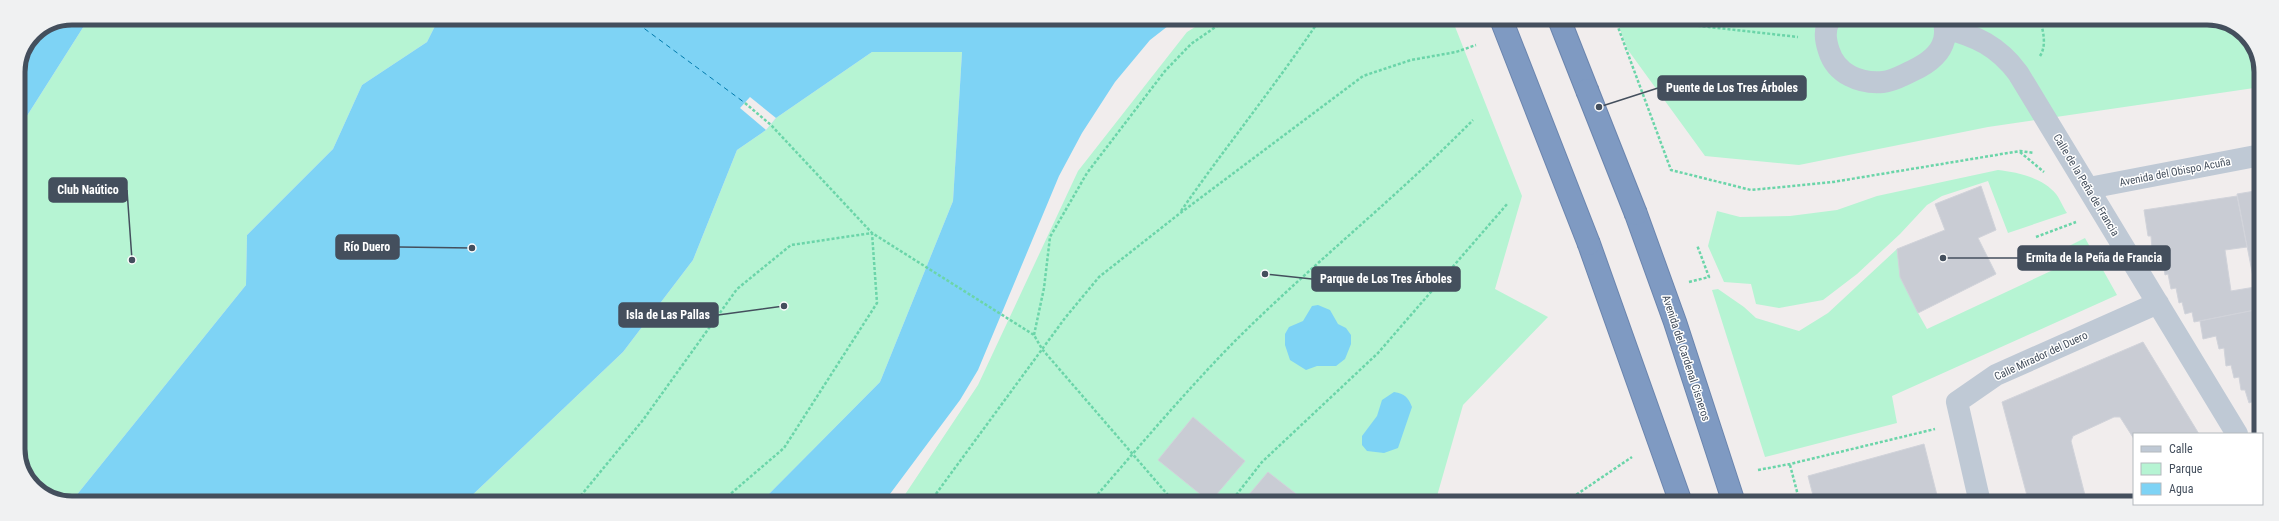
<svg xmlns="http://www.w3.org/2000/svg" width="2279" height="521" viewBox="0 0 2279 521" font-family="'Roboto Condensed',sans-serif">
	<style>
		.green { fill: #b6f4d3 }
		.water { fill: #7ed3f5 }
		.pier { fill: #f1eded }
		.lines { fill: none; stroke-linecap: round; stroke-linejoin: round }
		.ferry { stroke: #017aac; stroke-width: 1; stroke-dasharray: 5 4; stroke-linecap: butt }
		.building { fill: #c9ccd4; stroke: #d1d3da }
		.highway-casing { stroke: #6b85ae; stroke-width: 24 }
		.path { stroke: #6bd5a9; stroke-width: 2.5; stroke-dasharray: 3 2; stroke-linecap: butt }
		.street { stroke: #bfc9d5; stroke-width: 22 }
		.highway { stroke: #7f9ac2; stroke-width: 22 }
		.highway-bridge-casing { stroke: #6b85ae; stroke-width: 24; stroke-linecap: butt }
		.highway-bridge { stroke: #7f9ac2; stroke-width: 22 }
		.labels { text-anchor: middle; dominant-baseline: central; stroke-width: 3; stroke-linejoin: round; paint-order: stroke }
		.street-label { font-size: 11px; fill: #444f5d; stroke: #fff }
		.rim { fill: none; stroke: #444f5d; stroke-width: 5 }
		.leader { fill: none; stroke: #444f5d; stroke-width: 1.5 }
		.callout-dot { fill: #444f5d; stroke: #fff; stroke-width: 1.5 }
		.callout { fill: #444f5d; stroke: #444f5d; stroke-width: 1.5 }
		.callout-label { font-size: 12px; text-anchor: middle; font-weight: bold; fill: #fff }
	</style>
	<rect width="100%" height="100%" fill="#f1eded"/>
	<path class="green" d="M89,18H439L427,42L362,85L333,149L247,235L246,285L71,502H61L32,485L18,456V130Z
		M1208,19H1452L1522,196L1495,289L1548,317L1463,405L1435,503L900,502L978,385L1078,171L1187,32Z
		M1616,19H2218L2248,37L2261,68V87L1988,127L1799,165L1705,156L1628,50Z
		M872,52H962L953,201L880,382L761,502H465L623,352L693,260L737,150L766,130L776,118Z
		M1998,170C2017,172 2043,178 2056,194C2060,199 2063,207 2067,213L2008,233L1988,181L1942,196L1927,205L1900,234L1857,274L1823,300L1779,308L1756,304L1751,284L1724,282L1708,246L1717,211L1740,217L1790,216L1837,210L1877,196Z
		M2085,238L2117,295L1892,396L1897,423L1765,457L1712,290L1718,289L1744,307L1756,318L1799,331L1828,313L1897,249L1918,313L1927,329L2053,270V254Z"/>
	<path class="water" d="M72,18H89L18,130V72L34,34Z
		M439,18L1177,19L1150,40L1115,82L1082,133L1059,176L978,370L960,400L884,502H761L880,382L953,201L962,52H872L776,118L766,130L737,150L693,260L623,352L465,502H71L246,285L247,235L333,149L362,85L427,42Z
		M1318,305L1330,310L1338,324L1346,328L1351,335V344L1345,359L1336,366H1317L1306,370L1290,360L1285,345V334L1289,327L1303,321L1312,306Z
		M1394,392C1405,394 1408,397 1412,407L1398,448L1384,453L1367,451L1362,445V436L1377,416L1382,400Z"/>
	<path class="pier" d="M750,97L776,118L766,130L740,108Z"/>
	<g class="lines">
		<path class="ferry" d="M630,18L745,103"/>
	</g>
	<path class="building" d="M1981,186L1996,230L1978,238L1996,274L1918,313L1900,277L1897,249L1945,230L1935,204Z
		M2261,190L2260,276L2253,277L2237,194Z
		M2237,196L2247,247L2225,250L2231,291L2255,287L2253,277L2260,276V309L2194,322L2192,312L2185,314L2182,302L2179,303L2176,288L2171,289L2168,274L2165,275L2163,262H2158L2156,248L2152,249L2151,236H2148L2144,210Z
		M2260,309V415H2257L2254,401L2249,403L2245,390H2241L2239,377L2234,378L2231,365L2226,366L2224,348L2219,349L2216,336L2203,339L2200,321Z
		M2143,342L2199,434H2134V439L2120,417H2114L2073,436L2071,441L2087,503H2029L2002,402Z
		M1193,417L1245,461L1210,502L1158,460Z
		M1924,444L1939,503H1815L1808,476Z
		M1268,472L1300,497L1295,503H1242Z"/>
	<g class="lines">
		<g class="highway-casing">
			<path id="highway" d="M1559,19L1587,90
				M1636,214L1675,322L1734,503
				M1589,244L1681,503"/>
		</g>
		<path class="path" d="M1615,19L1671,170L1751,190L1833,182L2020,151L2034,153
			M1638,19L1798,37
			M2040,56C2047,45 2043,31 2040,19
			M745,103L771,125L872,233L1034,335L1042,349L1174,502
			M2020,152L2044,172
			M1181,211C1226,146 1276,85 1320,19
			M2036,237L2076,222
			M1689,282L1709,277L1697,245
			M1034,335L1044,288L1050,237L1087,173L1165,71L1191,44L1227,19
			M1790,465L1800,503
			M1758,470L1790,464L1935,429
			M573,502L578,499L643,420L737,289L791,245L872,233L877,303L784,448L721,502
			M930,502L1065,318L1099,277L1179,214L1363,76L1411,60L1456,52L1476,45
			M1091,502C1138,448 1184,393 1234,342C1311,265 1397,197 1473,120
			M1230,503L1262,462L1378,353L1508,203
			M1517,503L1529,497L1573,496
			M1564,503L1632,457"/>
		<path class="street" d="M1830,19C1824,30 1825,39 1829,51C1836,74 1860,84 1883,82C1893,81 1903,75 1912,71C1925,65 1940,56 1944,40C1946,33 1945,26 1944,19
			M1945,28C1976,36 1998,46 2018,73L2237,434
			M2089,188L2261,155
			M1980,503L1957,402L1996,375L2158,303"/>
		<use href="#highway" class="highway"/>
		<g class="highway-bridge-casing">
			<path id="highway-bridge" d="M1501,19L1589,244
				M1587,90L1636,214"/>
		</g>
		<use href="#highway-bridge" class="highway-bridge"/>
	</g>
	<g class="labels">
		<g class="street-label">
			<text transform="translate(2175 172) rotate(-11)">Avenida del Obispo Acuña</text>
			<text transform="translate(2086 185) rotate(59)">Calle de la Peña de Francia</text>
			<text transform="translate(2041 356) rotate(-25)">Calle Mirador del Duero</text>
			<text transform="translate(1686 358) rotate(72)">Avenida del Cardenal Cisneros</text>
		</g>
	</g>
	<path d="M0 0H2279V521H0ZM72 25H2207A47 47 0 0 1 2254 72V449A47 47 0 0 1 2207 496H72A47 47 0 0 1 25 449V72A47 47 0 0 1 72 25Z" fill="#f0f1f2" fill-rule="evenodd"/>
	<path class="rim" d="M72 25H2207A47 47 0 0 1 2254 72V449A47 47 0 0 1 2207 496H72A47 47 0 0 1 25 449V72A47 47 0 0 1 72 25Z"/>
	<path class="leader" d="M1599 107L1658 88M132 260L127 190M472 248L399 247M1943 258L2018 258M1265 274L1312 279M784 306L718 315"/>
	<g class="callout-dot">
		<circle cx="1599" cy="107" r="4"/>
		<circle cx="132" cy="260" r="4"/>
		<circle cx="472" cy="248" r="4"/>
		<circle cx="1943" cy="258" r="4"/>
		<circle cx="1265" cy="274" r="4"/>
		<circle cx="784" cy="306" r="4"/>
	</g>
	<g class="callout">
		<rect x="1658" y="76" width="148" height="24" rx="4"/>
		<rect x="49" y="178" width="78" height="24" rx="4"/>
		<rect x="336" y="235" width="63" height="24" rx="4"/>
		<rect x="2018" y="246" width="152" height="24" rx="4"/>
		<rect x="1312" y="267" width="148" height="24" rx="4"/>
		<rect x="619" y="303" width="99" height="24" rx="4"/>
	</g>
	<g class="callout-label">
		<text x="1732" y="92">Puente de Los Tres Árboles</text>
		<text x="88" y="194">Club Naútico</text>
		<text x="367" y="251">Río Duero</text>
		<text x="2094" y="262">Ermita de la Peña de Francia</text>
		<text x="1386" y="283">Parque de Los Tres Árboles</text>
		<text x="668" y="319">Isla de Las Pallas</text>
	</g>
	<rect x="2133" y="433" width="130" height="72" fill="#ffffff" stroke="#b4b9be"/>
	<rect x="2141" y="446" width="20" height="6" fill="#bfc9d5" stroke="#b4b9be"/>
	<text x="2169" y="453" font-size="12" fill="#444f5d">Calle</text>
	<rect x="2141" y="463" width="20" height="12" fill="#b6f4d3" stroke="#b4b9be"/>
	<text x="2169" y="473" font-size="12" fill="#444f5d">Parque</text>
	<rect x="2141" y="483" width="20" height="12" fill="#7ed3f5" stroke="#b4b9be"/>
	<text x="2169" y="493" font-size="12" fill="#444f5d">Agua</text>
</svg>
